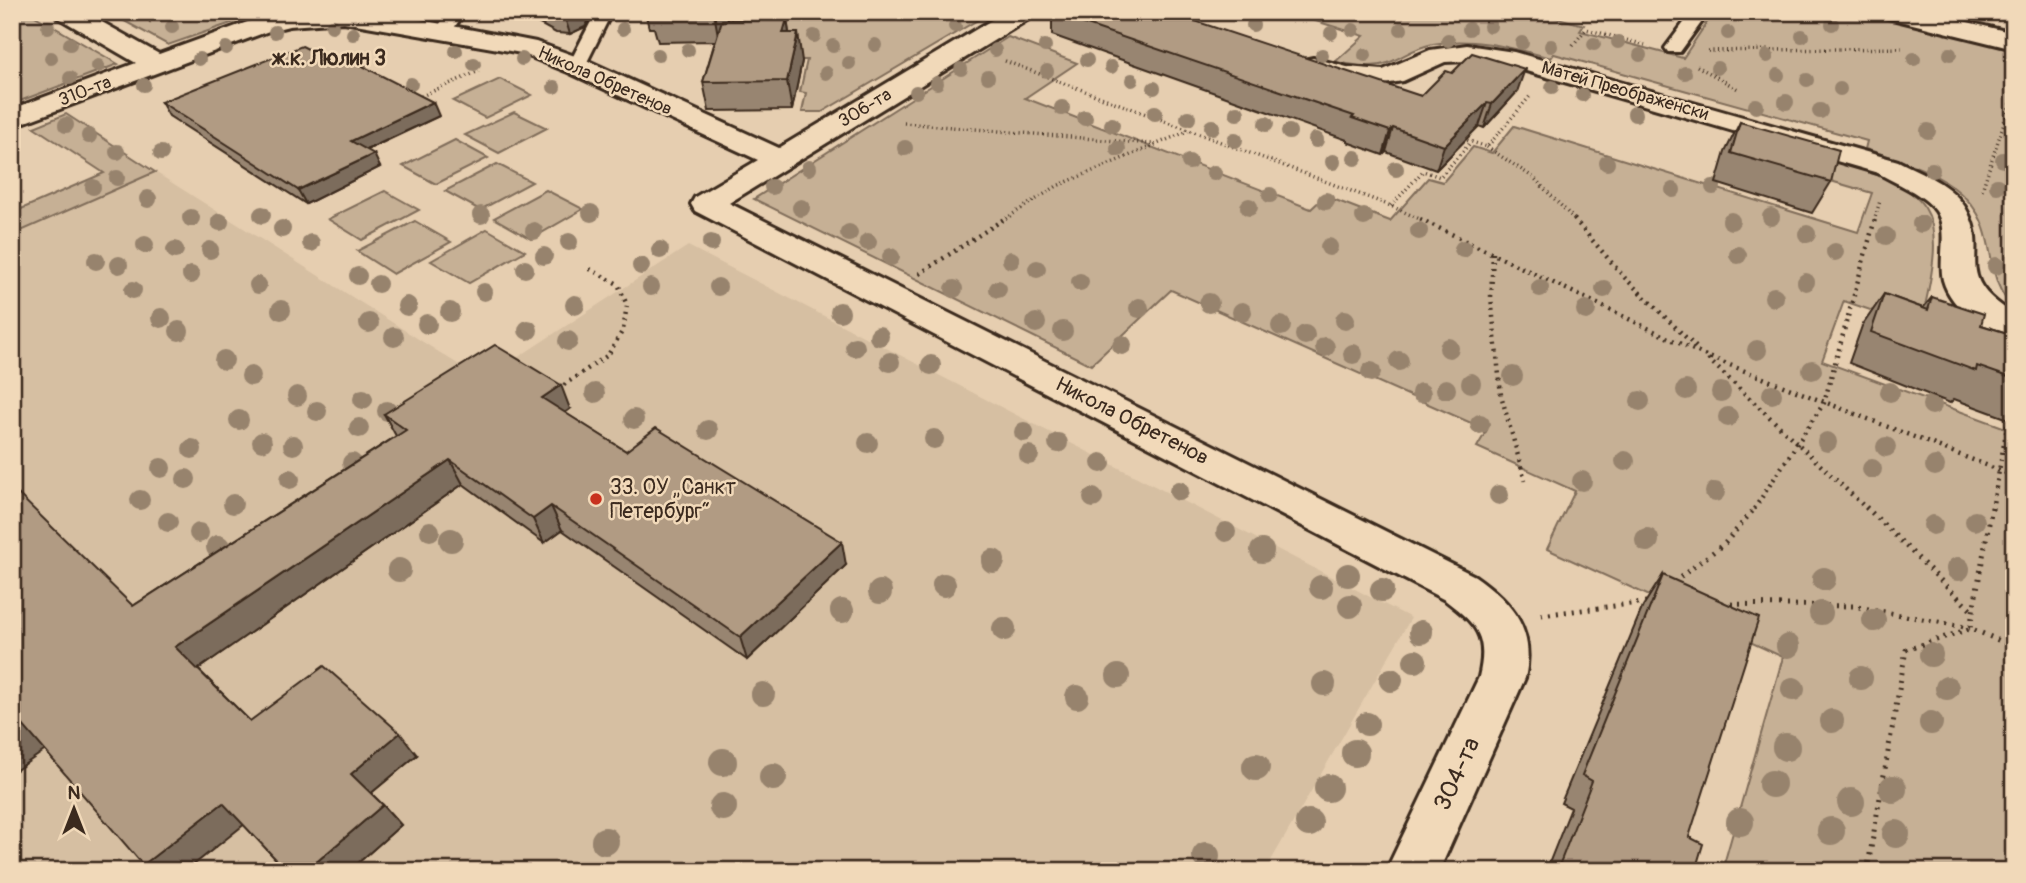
<svg xmlns="http://www.w3.org/2000/svg" width="2026" height="883" viewBox="0 0 2026 883" font-family="Pangolin,sans-serif">
	<style>
		.built { fill: #d6bfa2 }
		.green { fill: #c6b095; stroke: #806d5a; stroke-width: 2 }
		.lines { fill: none; stroke-linecap: round; stroke-linejoin: round }
		.lane-casing { stroke: #3b2a1e; stroke-width: 6 }
		.street-casing { stroke: #3b2a1e; stroke-width: 6 }
		.path-far2 { stroke: #3b2a1e; stroke-width: 3.5; stroke-dasharray: 1 3.5; stroke-linecap: butt }
		.path-far1 { stroke: #3b2a1e; stroke-width: 4.5; stroke-dasharray: 2 5; stroke-linecap: butt }
		.path { stroke: #3b2a1e; stroke-width: 5; stroke-dasharray: 2 6; stroke-linecap: butt }
		.lane { fill: #f1d9b9; fill-rule: evenodd }
		.street { fill: #f1d9b9; fill-rule: evenodd }
		.tree { fill: #97836d }
		.wall { fill: #988571; stroke: #3b2a1e; stroke-width: 2 }
		.shaded-wall { fill: #7c6c5c; stroke: #3b2a1e; stroke-width: 2 }
		.building { fill: #b19b83; stroke: #3b2a1e; stroke-width: 2 }
		.poi-dot { fill: #c8321e; stroke: #f1d9b9; stroke-width: 2.5 }
		.labels { text-anchor: middle; dominant-baseline: central; stroke-width: 5; stroke-linejoin: round; paint-order: stroke }
		.far-street-label { font-size: 18px; fill: #3b2a1e; stroke: #f1d9b9 }
		.far-quarter-label { font-size: 21px; font-weight: bold; fill: #3b2a1e; stroke: #f1d9b9 }
		.street-label { font-size: 21px; fill: #3b2a1e; stroke: #f1d9b9 }
		.poi-label { font-size: 21px; fill: #3b2a1e; stroke: #f1d9b9; text-anchor: start }
		.near-street-label { font-size: 24px; fill: #3b2a1e; stroke: #f1d9b9 }
	</style>
	<rect width="100%" height="100%" fill="#e6ceb0"/>
	<filter id="ink" filterUnits="userSpaceOnUse"><feTurbulence type="fractalNoise" baseFrequency=".0143" numOctaves="2"/><feDisplacementMap in="SourceGraphic" scale="14" xChannelSelector="R" yChannelSelector="G"/><feConvolveMatrix kernelMatrix="1 2 1 2 8 2 1 2 1" color-interpolation-filters="sRGB"/></filter>
	<g filter="url(#ink)">
		<path class="built" d="M155,172L483,380L688,246L1411,618L1265,871H12V235Z"/>
		<path class="green" d="M12,12H28L118,64L12,104Z
			M108,12H263L168,45Z
			M733,12H991L822,112H802L806,93L800,92L807,60H792L727,31Z
			M1287,12H1536L1584,25L1580,31L1683,58L1714,12H1877L2014,45V308C1990,285 1994,257 1984,228C1969,181 1907,161 1865,149L1867,141L1554,54L1551,58C1513,48 1472,36 1433,44C1413,48 1405,56 1388,63C1371,69 1352,65 1335,62L1364,36Z
			M1008,37L1077,63L1025,98L1311,209L1325,196L1390,221L1428,178L1443,182L1473,147L1492,153L1514,126L1858,232L1872,193L1810,175L1818,156C1936,190 1951,203 1920,327L1844,301L1822,361L2014,431V871H1722L1783,657L1547,549L1575,491L1477,447L1487,430L1171,290L1091,365L754,199Z
			M500,79L532,95L485,118L453,101Z
			M514,112L547,128L499,153L465,135Z
			M66,114L155,172L12,235V213L104,173L34,127Z
			M455,140L488,158L436,184L403,166Z
			M497,164L532,182L480,210L445,191Z
			M546,190L583,209L531,239L494,218Z
			M385,191L419,210L362,240L328,219Z
			M415,221L451,242L393,274L357,251Z
			M487,229L525,251L469,283L431,261Z"/>
		<g class="lines">
			<g class="lane-casing">
				<path id="lane" d="M448,12H465L449,35H437L435,31Z
					M596,12H612L583,70H571L568,66Z
					M1692,12H1709L1680,52H1668L1665,48Z"/>
			</g>
			<g class="street-casing">
				<path id="street" d="M54,12H84L159,54L253,20L286,12H379L536,42L586,60L779,148L1005,12H1035L1032,17L729,203L1475,576C1512,602 1536,630 1525,678L1439,871H1386L1479,677C1489,636 1476,624 1445,600L695,211L691,204L695,197L758,160L568,72L521,53L344,22L289,26L269,31L12,127V109L136,63L57,17Z
					M1881,12H1925L2014,33V49L1884,17Z
					M1467,45L1514,52L1898,161C1921,173 1951,184 1965,207C1993,255 1948,274 2014,314V341C1987,334 1951,309 1943,280C1938,258 1949,230 1936,211C1923,193 1896,184 1878,173L1502,64L1467,61L1445,62L1403,81L1371,86L1326,78L1304,72L1300,66L1304,60L1313,58L1347,67L1383,70L1430,50Z"/>
			</g>
			<path class="path-far2" d="M839,12L883,13L911,18L920,12
				M149,22L162,12
				M1573,45L1586,29L1645,45
				M1708,51L1902,48
				M1005,61L1391,206L1424,221
				M1697,66L1738,89
				M417,98L479,71
				M904,123L1153,144
				M1463,139L1487,147L1531,95
				M1487,147L1534,178L1576,221
				M1982,190L2014,92
				M1391,206L1423,171L1440,177L1471,142
				M1002,221L1057,186L1188,131
				M1874,221L1880,201"/>
			<path class="path-far1" d="M1420,219L1704,355L2014,476
				M1574,219L1625,278L1699,350
				M1493,253L1491,297L1501,395L1525,481
				M919,274L1004,219
				M1708,359L1867,509
				M558,389L608,355L623,330L627,305L618,284L586,267
				M1754,509L1824,403L1875,219
				M1992,509L2008,422"/>
			<path class="path" d="M1866,507L1973,612
				M1992,507L1970,628L2014,647
				M1674,582L1725,543L1756,507
				M1723,604L1853,606L1970,628
				M1541,615L1647,602
				M2007,644L2014,653
				M1867,871L1906,650L1969,629"/>
			<use href="#lane" class="lane"/>
			<use href="#street" class="street"/>
		</g>
		<g class="tree">
			<circle cx="1832" cy="24" r="7"/>
			<circle cx="1253" cy="25" r="7"/>
			<circle cx="332" cy="26" r="7"/>
			<circle cx="955" cy="26" r="7"/>
			<circle cx="1490" cy="26" r="7"/>
			<circle cx="48" cy="27" r="7"/>
			<circle cx="172" cy="27" r="7"/>
			<circle cx="623" cy="29" r="7"/>
			<circle cx="1401" cy="29" r="7"/>
			<circle cx="1469" cy="29" r="7"/>
			<circle cx="1353" cy="30" r="7"/>
			<circle cx="275" cy="32" r="7"/>
			<circle cx="1331" cy="33" r="7"/>
			<circle cx="1728" cy="33" r="7"/>
			<circle cx="353" cy="34" r="7"/>
			<circle cx="814" cy="36" r="7"/>
			<circle cx="1802" cy="36" r="7"/>
			<circle cx="1448" cy="40" r="7"/>
			<circle cx="1618" cy="42" r="7"/>
			<circle cx="1522" cy="43" r="7"/>
			<circle cx="70" cy="44" r="7"/>
			<circle cx="1594" cy="44" r="7"/>
			<circle cx="875" cy="45" r="7"/>
			<circle cx="833" cy="46" r="7"/>
			<circle cx="1045" cy="46" r="7"/>
			<circle cx="1551" cy="46" r="7"/>
			<circle cx="226" cy="48" r="7"/>
			<circle cx="688" cy="50" r="7"/>
			<circle cx="995" cy="50" r="7"/>
			<circle cx="456" cy="51" r="7"/>
			<circle cx="1950" cy="54" r="7"/>
			<circle cx="658" cy="55" r="7"/>
			<circle cx="1322" cy="55" r="7"/>
			<circle cx="1365" cy="55" r="7"/>
			<circle cx="1640" cy="55" r="7"/>
			<circle cx="1767" cy="56" r="7"/>
			<circle cx="51" cy="58" r="7"/>
			<circle cx="199" cy="59" r="7"/>
			<circle cx="522" cy="59" r="7"/>
			<circle cx="1914" cy="59" r="7"/>
			<circle cx="1087" cy="60" r="7"/>
			<circle cx="362" cy="62" r="7"/>
			<circle cx="849" cy="63" r="7"/>
			<circle cx="474" cy="64" r="7"/>
			<circle cx="98" cy="66" r="7"/>
			<circle cx="1111" cy="67" r="7"/>
			<circle cx="1717" cy="68" r="7"/>
			<circle cx="961" cy="69" r="7"/>
			<circle cx="1047" cy="71" r="7"/>
			<circle cx="826" cy="73" r="7"/>
			<circle cx="1685" cy="73" r="7"/>
			<circle cx="1778" cy="75" r="7"/>
			<circle cx="988" cy="77" r="7"/>
			<circle cx="70" cy="78" r="7"/>
			<circle cx="1132" cy="80" r="7"/>
			<circle cx="1807" cy="80" r="7"/>
			<circle cx="937" cy="83" r="7"/>
			<circle cx="411" cy="84" r="7"/>
			<circle cx="144" cy="85" r="7"/>
			<circle cx="554" cy="87" r="7"/>
			<circle cx="1552" cy="87" r="7"/>
			<circle cx="1154" cy="88" r="7"/>
			<circle cx="1840" cy="89" r="7"/>
			<circle cx="916" cy="92" r="7"/>
			<circle cx="1582" cy="95" r="7"/>
			<circle cx="1786" cy="102" r="8"/>
			<circle cx="1756" cy="106" r="8"/>
			<circle cx="1062" cy="108" r="8"/>
			<circle cx="1820" cy="111" r="8"/>
			<circle cx="1155" cy="113" r="8"/>
			<circle cx="1237" cy="113" r="8"/>
			<circle cx="1635" cy="114" r="8"/>
			<circle cx="1085" cy="118" r="8"/>
			<circle cx="1188" cy="118" r="8"/>
			<circle cx="1266" cy="124" r="8"/>
			<circle cx="66" cy="125" r="8"/>
			<circle cx="1112" cy="125" r="8"/>
			<circle cx="1212" cy="127" r="8"/>
			<circle cx="1928" cy="131" r="8"/>
			<circle cx="1289" cy="132" r="8"/>
			<circle cx="89" cy="136" r="8"/>
			<circle cx="1235" cy="140" r="8"/>
			<circle cx="1316" cy="140" r="8"/>
			<circle cx="905" cy="148" r="8"/>
			<circle cx="1118" cy="149" r="8"/>
			<circle cx="117" cy="152" r="8"/>
			<circle cx="161" cy="153" r="8"/>
			<circle cx="1355" cy="158" r="8"/>
			<circle cx="2003" cy="160" r="8"/>
			<circle cx="1189" cy="162" r="8"/>
			<circle cx="1333" cy="162" r="8"/>
			<circle cx="1607" cy="163" r="8"/>
			<circle cx="809" cy="168" r="8"/>
			<circle cx="1396" cy="169" r="8"/>
			<circle cx="1932" cy="170" r="8"/>
			<circle cx="1214" cy="173" r="8"/>
			<circle cx="117" cy="178" r="8"/>
			<circle cx="1997" cy="186" r="8"/>
			<circle cx="93" cy="187" r="8"/>
			<circle cx="772" cy="187" r="8"/>
			<circle cx="1713" cy="187" r="8"/>
			<circle cx="1673" cy="190" r="8"/>
			<circle cx="1270" cy="195" r="8"/>
			<circle cx="148" cy="199" r="9"/>
			<circle cx="1326" cy="201" r="9"/>
			<circle cx="1249" cy="207" r="9"/>
			<circle cx="801" cy="208" r="9"/>
			<circle cx="591" cy="213" r="9"/>
			<circle cx="262" cy="215" r="9"/>
			<circle cx="481" cy="215" r="9"/>
			<circle cx="1364" cy="217" r="9"/>
			<circle cx="1771" cy="217" r="9"/>
			<circle cx="191" cy="218" r="9"/>
			<circle cx="1731" cy="221" r="9"/>
			<circle cx="220" cy="222" r="9"/>
			<circle cx="1921" cy="224" r="9"/>
			<circle cx="282" cy="229" r="9"/>
			<circle cx="534" cy="231" r="9"/>
			<circle cx="1419" cy="231" r="9"/>
			<circle cx="849" cy="233" r="9"/>
			<circle cx="1807" cy="234" r="9"/>
			<circle cx="1886" cy="236" r="9"/>
			<circle cx="569" cy="242" r="9"/>
			<circle cx="868" cy="242" r="9"/>
			<circle cx="311" cy="243" r="9"/>
			<circle cx="711" cy="243" r="9"/>
			<circle cx="145" cy="245" r="9"/>
			<circle cx="1329" cy="247" r="9"/>
			<circle cx="1463" cy="249" r="9"/>
			<circle cx="175" cy="250" r="9"/>
			<circle cx="210" cy="250" r="9"/>
			<circle cx="660" cy="250" r="9"/>
			<circle cx="1835" cy="252" r="9"/>
			<circle cx="1738" cy="255" r="9"/>
			<circle cx="544" cy="256" r="9"/>
			<circle cx="891" cy="257" r="9"/>
			<circle cx="1011" cy="260" r="9"/>
			<circle cx="96" cy="261" r="9"/>
			<circle cx="119" cy="265" r="9"/>
			<circle cx="641" cy="266" r="9"/>
			<circle cx="1996" cy="266" r="9"/>
			<circle cx="525" cy="269" r="9"/>
			<circle cx="1037" cy="269" r="9"/>
			<circle cx="191" cy="275" r="9"/>
			<circle cx="358" cy="276" r="9"/>
			<circle cx="1080" cy="282" r="9"/>
			<circle cx="1806" cy="282" r="9"/>
			<circle cx="378" cy="284" r="9"/>
			<circle cx="258" cy="285" r="9"/>
			<circle cx="651" cy="287" r="9"/>
			<circle cx="718" cy="287" r="9"/>
			<circle cx="1540" cy="288" r="9"/>
			<circle cx="954" cy="289" r="9"/>
			<circle cx="998" cy="289" r="9"/>
			<circle cx="1604" cy="289" r="9"/>
			<circle cx="133" cy="290" r="9"/>
			<circle cx="484" cy="292" r="9"/>
			<circle cx="1774" cy="297" r="10"/>
			<circle cx="1209" cy="303" r="10"/>
			<circle cx="575" cy="305" r="10"/>
			<circle cx="407" cy="306" r="10"/>
			<circle cx="1139" cy="308" r="10"/>
			<circle cx="281" cy="310" r="10"/>
			<circle cx="1586" cy="310" r="10"/>
			<circle cx="450" cy="312" r="10"/>
			<circle cx="840" cy="312" r="10"/>
			<circle cx="1242" cy="312" r="10"/>
			<circle cx="161" cy="318" r="10"/>
			<circle cx="1345" cy="320" r="10"/>
			<circle cx="369" cy="323" r="10"/>
			<circle cx="1036" cy="323" r="10"/>
			<circle cx="427" cy="324" r="10"/>
			<circle cx="1281" cy="326" r="10"/>
			<circle cx="528" cy="330" r="10"/>
			<circle cx="179" cy="331" r="10"/>
			<circle cx="1063" cy="331" r="10"/>
			<circle cx="1305" cy="335" r="10"/>
			<circle cx="879" cy="336" r="10"/>
			<circle cx="394" cy="337" r="10"/>
			<circle cx="568" cy="341" r="10"/>
			<circle cx="1122" cy="345" r="10"/>
			<circle cx="855" cy="347" r="10"/>
			<circle cx="1325" cy="347" r="10"/>
			<circle cx="1449" cy="348" r="10"/>
			<circle cx="1757" cy="350" r="10"/>
			<circle cx="1353" cy="354" r="10"/>
			<circle cx="224" cy="360" r="10"/>
			<circle cx="1399" cy="361" r="10"/>
			<circle cx="890" cy="362" r="10"/>
			<circle cx="931" cy="365" r="10"/>
			<circle cx="1812" cy="370" r="10"/>
			<circle cx="1371" cy="372" r="10"/>
			<circle cx="251" cy="376" r="10"/>
			<circle cx="1513" cy="376" r="10"/>
			<circle cx="1471" cy="383" r="10"/>
			<circle cx="1446" cy="389" r="10"/>
			<circle cx="1686" cy="390" r="10"/>
			<circle cx="1721" cy="392" r="10"/>
			<circle cx="1890" cy="392" r="10"/>
			<circle cx="595" cy="393" r="10"/>
			<circle cx="1421" cy="393" r="10"/>
			<circle cx="1772" cy="394" r="10"/>
			<circle cx="297" cy="396" r="10"/>
			<circle cx="363" cy="399" r="10"/>
			<circle cx="1640" cy="401" r="10"/>
			<circle cx="1932" cy="405" r="10"/>
			<circle cx="317" cy="411" r="10"/>
			<circle cx="387" cy="411" r="10"/>
			<circle cx="1728" cy="417" r="10"/>
			<circle cx="634" cy="419" r="10"/>
			<circle cx="239" cy="420" r="10"/>
			<circle cx="1480" cy="424" r="10"/>
			<circle cx="359" cy="428" r="10"/>
			<circle cx="708" cy="430" r="10"/>
			<circle cx="1024" cy="432" r="10"/>
			<circle cx="934" cy="439" r="10"/>
			<circle cx="262" cy="442" r="10"/>
			<circle cx="1827" cy="442" r="10"/>
			<circle cx="868" cy="443" r="10"/>
			<circle cx="1058" cy="443" r="10"/>
			<circle cx="293" cy="445" r="10"/>
			<circle cx="1886" cy="447" r="10"/>
			<circle cx="192" cy="449" r="10"/>
			<circle cx="1029" cy="455" r="10"/>
			<circle cx="1625" cy="461" r="10"/>
			<circle cx="352" cy="463" r="10"/>
			<circle cx="1101" cy="463" r="10"/>
			<circle cx="1935" cy="466" r="10"/>
			<circle cx="161" cy="468" r="10"/>
			<circle cx="1872" cy="469" r="10"/>
			<circle cx="186" cy="479" r="10"/>
			<circle cx="290" cy="479" r="10"/>
			<circle cx="1582" cy="481" r="10"/>
			<circle cx="1179" cy="491" r="10"/>
			<circle cx="1715" cy="492" r="10"/>
			<circle cx="1499" cy="495" r="10"/>
			<circle cx="1093" cy="498" r="10"/>
			<circle cx="140" cy="500" r="10"/>
			<circle cx="233" cy="504" r="10"/>
			<circle cx="1975" cy="521" r="10"/>
			<circle cx="168" cy="522" r="10"/>
			<circle cx="1933" cy="525" r="10"/>
			<circle cx="430" cy="531" r="10"/>
			<circle cx="1226" cy="532" r="10"/>
			<circle cx="199" cy="533" r="10"/>
			<circle cx="451" cy="540" r="12"/>
			<circle cx="1647" cy="540" r="12"/>
			<circle cx="218" cy="547" r="12"/>
			<circle cx="1262" cy="551" r="12"/>
			<circle cx="993" cy="561" r="12"/>
			<circle cx="1958" cy="569" r="12"/>
			<circle cx="399" cy="570" r="12"/>
			<circle cx="1348" cy="575" r="12"/>
			<circle cx="1824" cy="579" r="12"/>
			<circle cx="944" cy="585" r="12"/>
			<circle cx="1321" cy="587" r="12"/>
			<circle cx="1382" cy="590" r="12"/>
			<circle cx="880" cy="592" r="12"/>
			<circle cx="1350" cy="606" r="12"/>
			<circle cx="842" cy="611" r="12"/>
			<circle cx="1821" cy="613" r="12"/>
			<circle cx="1874" cy="620" r="12"/>
			<circle cx="1004" cy="629" r="12"/>
			<circle cx="1421" cy="632" r="12"/>
			<circle cx="1788" cy="646" r="12"/>
			<circle cx="1931" cy="655" r="12"/>
			<circle cx="1415" cy="661" r="12"/>
			<circle cx="1118" cy="676" r="12"/>
			<circle cx="1861" cy="678" r="12"/>
			<circle cx="1391" cy="680" r="12"/>
			<circle cx="1324" cy="684" r="12"/>
			<circle cx="1947" cy="688" r="12"/>
			<circle cx="1793" cy="689" r="12"/>
			<circle cx="763" cy="694" r="12"/>
			<circle cx="1077" cy="697" r="12"/>
			<circle cx="1832" cy="721" r="12"/>
			<circle cx="1931" cy="723" r="12"/>
			<circle cx="1367" cy="724" r="12"/>
			<circle cx="1786" cy="747" r="14"/>
			<circle cx="1355" cy="753" r="14"/>
			<circle cx="723" cy="762" r="14"/>
			<circle cx="1256" cy="767" r="14"/>
			<circle cx="773" cy="777" r="14"/>
			<circle cx="1772" cy="784" r="14"/>
			<circle cx="1328" cy="788" r="14"/>
			<circle cx="1893" cy="789" r="14"/>
			<circle cx="1851" cy="802" r="14"/>
			<circle cx="723" cy="807" r="14"/>
			<circle cx="1740" cy="822" r="14"/>
			<circle cx="1309" cy="823" r="14"/>
			<circle cx="1831" cy="831" r="14"/>
			<circle cx="1896" cy="834" r="14"/>
			<circle cx="605" cy="841" r="14"/>
			<circle cx="1206" cy="856" r="14"/>
		</g>
		<path class="wall" d="M518,12H594L585,27L570,34L556,33Z
			M645,12H729L726,20L787,19L789,33L802,61L792,110L709,111L703,82L715,41L658,42L654,28H649Z
			M1052,13L1421,96L1517,92L1484,128L1479,126L1436,170L1386,152L1383,155L1347,142V140L1052,35Z
			M161,102L439,116L367,150L380,167L306,204L169,116Z
			M1740,122L1831,182L1812,213L1716,183L1725,152Z
			M1884,294L1923,308L1932,297L1981,325L2014,335V421L1954,399L1950,403L1849,363L1862,326Z
			M570,409L565,413L626,451L846,565L747,660L562,530L544,543L463,484L198,669L250,721L417,755L371,793L383,805L401,825L349,871H287L244,825L45,751L133,606L396,436L384,414Z
			M1663,575L1689,837L1695,871H1546L1571,808L1561,803L1643,606Z"/>
		<path class="shaded-wall" d="M579,12H594L585,27L570,34L565,18Z
			M714,12H729L719,41L714,13Z
			M787,19L791,47L783,33Z
			M798,33L802,61L792,110L787,81Z
			M1525,69L1517,92L1484,128L1492,104Z
			M433,102L439,116L357,154L351,141Z
			M1487,103L1479,126L1436,170L1444,146Z
			M1393,128L1386,152L1383,155L1390,131Z
			M374,154L380,167L306,204L298,190Z
			M561,385L570,409L552,422L542,398Z
			M450,460L463,484L197,670L175,647Z
			M551,506L562,530L544,543L533,519Z
			M842,542L846,565L747,660L740,637Z
			M23,725L50,747L12,773V733Z
			M400,733L417,755L369,795L351,774Z
			M223,803L246,823L186,871H150L143,865Z
			M383,805L401,825L349,871H306Z"/>
		<path class="building" d="M543,12H579L565,18L551,17Z
			M652,12H714V13L651,14Z
			M1168,12L1421,96L1446,71L1452,73L1472,53L1525,69L1492,104L1487,103L1444,146L1393,128L1390,131L1352,118L1354,116L1052,13Z
			M787,19L783,33H798L787,81L703,82L722,20Z
			M302,46L340,65L351,60L433,102L351,141L374,154L298,190L161,102Z
			M1740,122L1839,150L1831,182L1731,153Z
			M1884,294L1928,310L1932,297L1984,314L1981,325L2014,335V379L1977,366L1976,371L1871,332Z
			M495,345L561,385L542,398L626,451L656,428L842,542L740,637L551,506L533,519L450,460L175,647L250,721L324,666L400,733L351,774L383,805L306,871H287L223,803L143,865L23,725L12,733V488L133,606L406,430L384,414Z
			M1663,575L1759,618L1689,837L1703,844L1695,871H1557L1592,781L1582,775Z"/>
	</g>
	<circle class="poi-dot" cx="596" cy="499" r="7"/>
	<g class="labels">
		<g class="far-street-label">
			<text transform="translate(605 81) rotate(24)">Никола Обретенов</text>
			<text transform="translate(85 91) rotate(-21)">310-та</text>
			<text transform="translate(1625 91) rotate(16)">Матей Преображенски</text>
			<text transform="translate(865 108) rotate(-31)">306-та</text>
		</g>
		<g class="far-quarter-label">
			<text x="329" y="58">ж.к. Люлин 3</text>
		</g>
		<g class="street-label">
			<text transform="translate(1132 421) rotate(27)">Никола Обретенов</text>
		</g>
		<g class="poi-label">
			<text x="610" y="487">33. ОУ „Санкт<tspan x="610" dy="24">Петербург“</tspan></text>
		</g>
		<g class="near-street-label">
			<text transform="translate(1457 774) rotate(-65)">304-та</text>
		</g>
	</g>
	<rect width="2026" height="883" fill="none" stroke="#f1d9b9" stroke-width="42"/>
	<rect x="21" y="21" width="1984" height="841" fill="none" stroke="#3b2a1e" stroke-width="2.5" filter="url(#ink)"/>
	<g transform="translate(74 809)" stroke="#f1d9b9" stroke-width="5" paint-order="stroke">
	<path d="M0-5L12 26L0 18L-12 26Z" fill="#3b2a1e"/>
	<text y="-10" font-size="19" font-weight="bold" text-anchor="middle" fill="#3b2a1e">N</text>
	</g>
</svg>
